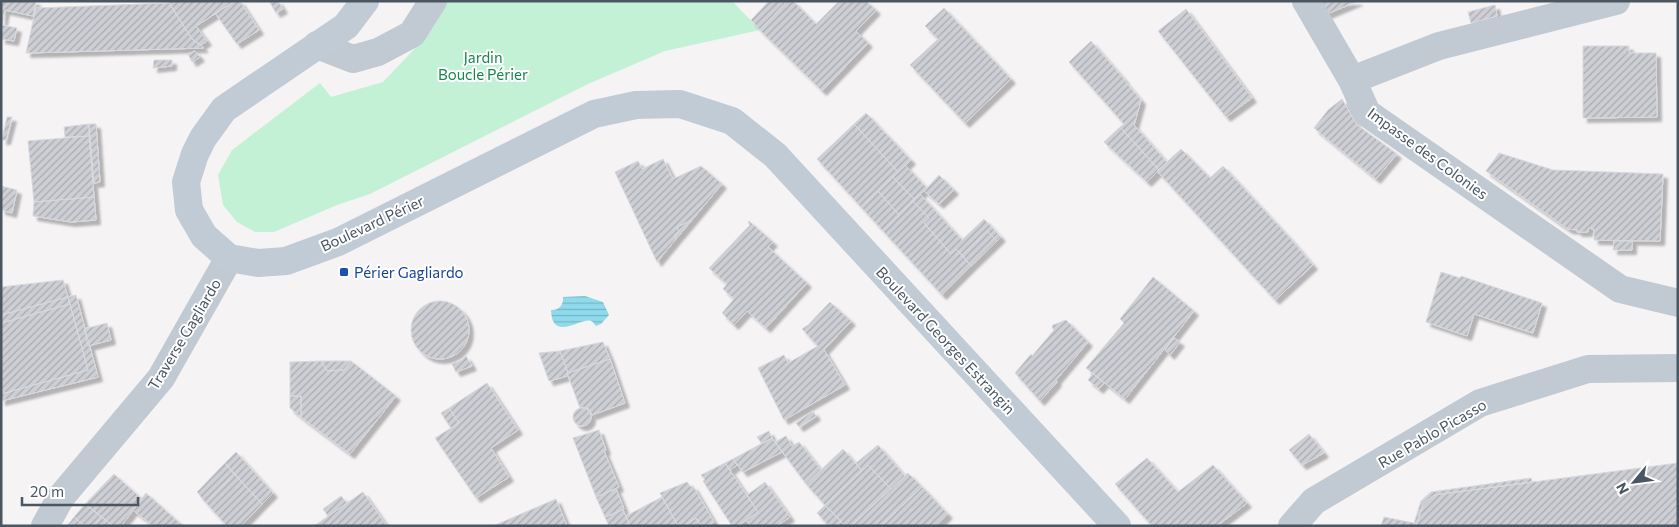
<svg xmlns="http://www.w3.org/2000/svg" width="1679" height="527" viewBox="0 0 1679 527" font-family="Commissioner,sans-serif">
	<style>
		.park { fill: #c3f1d5 }
		.water { fill: url(#water-rules) }
		.building { fill: url(#building-hatch); stroke: #d7d9de; filter: url(#shadow) }
		.lines { fill: none; stroke-linecap: round; stroke-linejoin: round }
		.street { stroke: #c1cad2; stroke-width: 28 }
		.secondary { stroke: #c1cbd6; stroke-width: 28 }
		.transit-dot { fill: #1a4fb4; stroke: #fff; stroke-width: 2 }
		.labels { text-anchor: middle; dominant-baseline: central; stroke-width: 4; stroke-linejoin: round; paint-order: stroke }
		.park-label { font-size: 15px; fill: #17864f; stroke: #fff }
		.street-label { font-size: 15px; fill: #4a5661; stroke: #fff }
		.transit-label { font-size: 15px; fill: #164399; stroke: #fff; text-anchor: start }
	</style>
	<defs>
		<pattern id="water-rules" width="6" height="5" patternUnits="userSpaceOnUse" patternTransform="scale(1.25)"><rect width="6" height="5" fill="#90daee"/><path d="M0 2.5h6" fill="none" stroke="#78b4c4"/></pattern>
		<pattern id="building-hatch" width="6" height="6" patternUnits="userSpaceOnUse" patternTransform="scale(1.25)"><rect width="6" height="6" fill="#cdcfd5"/><path d="M-1 1l2-2M0 6l6-6M5 7l2-2" fill="none" stroke="#a8abb0"/></pattern>
		<filter id="shadow"><feDropShadow dx="4.5" dy="4.5" stdDeviation="1" flood-color="#0004"/></filter>
	</defs>
	<rect width="100%" height="100%" fill="#f5f3f3"/>
	<path class="park" d="M447,1H732L760,30L665,51L588,84L370,194L337,205L274,232H255L237,222L223,205L218,175L232,150L320,83L331,97L383,82L423,40Z"/>
	<path class="water" d="M585,296L603,302L609,315L601,324L596,326C594,324 594,322 591,321C581,317 552,343 551,310C558,311 564,305 563,297Z"/>
	<path class="building" d="M1,1H36L33,16L5,10L1,30Z
		M168,1H235L196,26L207,41L201,45L192,39Z
		M235,1H240L259,30L237,44L215,13Z
		M269,1H278L283,9L276,13Z
		M769,1H787L760,30L751,20Z
		M787,1H793L816,24L839,1H866L876,10L856,31L868,43L822,91L760,30Z
		M1314,1H1358L1322,16Z
		M169,3L192,39L204,48L26,53L36,8Z
		M1495,5L1497,16L1471,23L1468,12Z
		M944,8L1011,79L965,123L910,65L938,39L925,26Z
		M1186,9L1252,98L1226,117L1158,31Z
		M2,25L17,28L14,41L1,39Z
		M1091,41L1125,80H1124L1141,100L1134,125L1167,162L1159,170L1120,127L1124,124L1069,62Z
		M1583,46H1629V53H1656L1657,117L1583,118Z
		M195,51L200,57L192,62L188,54Z
		M154,60H172V66L153,68Z
		M1342,99L1357,125L1397,154L1376,179L1314,128L1328,110Z
		M866,113L911,160L898,172L854,124Z
		M7,117H12L6,140H2Z
		M89,124V136L65,137L64,127Z
		M89,124H96L100,182L94,183Z
		M854,124L898,172L861,207L817,159Z
		M1120,127L1159,170L1147,182L1104,142Z
		M89,136L94,197L34,202L28,141Z
		M1181,149L1210,178L1223,166L1289,237L1313,265L1275,300L1157,171Z
		M1499,153L1553,170L1663,174L1660,241L1594,240V229L1588,228V232H1577L1578,230L1568,229L1486,171Z
		M663,159L673,179L701,166L722,184L692,220L677,227L679,232L675,234L676,239L657,262L615,172L638,161L642,169Z
		M905,165L927,188L914,199L893,177Z
		M939,175L954,190L939,204L924,191Z
		M893,177L914,199L899,215L878,191Z
		M1,186L17,190L12,213L1,210Z
		M878,191L899,215L883,231L861,207Z
		M920,194L962,240L984,219L1001,237L997,241L987,231L962,255L956,249L951,254L924,223L929,218L913,201Z
		M94,197L96,220L71,222L33,216L34,202Z
		M913,201L929,218L924,223L951,254L956,249L971,266L942,295L883,231Z
		M692,220L676,239L675,234L679,232L677,227Z
		M749,221L773,242L768,247L807,283L766,328L747,311L734,325L722,313L734,299L723,289L727,284L709,268L750,225L748,222Z
		M987,231L997,241L971,266L962,255Z
		M1614,241H1632V250H1613Z
		M1441,272L1460,278L1461,276L1542,303L1533,333L1474,314L1467,336L1426,322Z
		M1153,277L1194,311L1125,399L1086,368L1124,323L1120,319Z
		M63,280L68,297L1,315V287Z
		M76,295L98,377L1,401V394L88,370L68,297Z
		M68,297L70,304L1,323V315Z
		M411 330a29 29 0 1 1 58 0a29 29 0 1 1-58 0Z
		M830,302L851,321L824,350L845,385L784,420L758,368L784,355L788,363L818,346L802,329L808,325Z
		M70,304L88,370L1,394V323Z
		M1066,320L1088,342L1056,380L1057,382L1040,401L1015,373L1031,354L1032,356L1054,330L1052,327L1053,325Z
		M107,323L111,340L88,346L84,329Z
		M1174,338L1180,342L1170,355L1165,350Z
		M603,342L610,359L568,373L560,351Z
		M560,351L568,373H567V376L549,381L539,353Z
		M466,356L472,366L456,372L452,364L462,360Z
		M610,359L625,403L592,415L589,409L583,407L580,408L567,373Z
		M321,361H351L344,370L327,371Z
		M321,361L327,371L344,370L351,361L396,396L350,454L301,417V396H290V362Z
		M1093,373L1104,383L1099,389L1088,380Z
		M487,383L518,430L491,448L509,477L476,498L435,438L459,423L449,408Z
		M290,396H301V417L290,408Z
		M573 417a9 9 0 1 1 18 0a9 9 0 1 1-18 0Z
		M449,408L459,423L451,428L441,413Z
		M813,411L816,416L799,427L796,423Z
		M599,430L606,450L604,451L619,487L596,497L573,438Z
		M769,431L772,438L762,444L757,437Z
		M1309,434L1324,453L1302,465L1289,450Z
		M786,436L792,446L799,442L821,470L806,484L775,442Z
		M772,438L782,452L743,472L733,459Z
		M878,445L905,476L891,489L868,465L862,471L856,463Z
		M843,449L862,471L825,505L806,484Z
		M236,452L273,493L262,504L225,463Z
		M1147,458L1178,492L1213,465L1247,503L1217,526H1152L1115,484Z
		M733,459L737,465L730,470L725,463Z
		M225,463L234,474L206,503L197,492Z
		M725,463L758,512L738,526H732L703,481L705,480L701,475Z
		M1678,463V526H1416L1423,504L1434,495Z
		M868,465L891,489L851,526H845L825,505Z
		M908,473L922,487L881,526H851Z
		M114,474L142,499L121,526H113L85,504Z
		M234,474L262,504L241,526H227L206,503Z
		M1531,478L1532,482L1434,495L1423,504L1417,524L1414,523L1421,501L1431,492Z
		M687,482L691,487L693,486L714,522L708,526H701L696,518L683,526H678L660,493Z
		M765,482L790,517L777,526H751L746,520L758,512L747,495Z
		M922,487L948,514L936,526H881Z
		M616,489L624,509L605,517L596,497Z
		M363,492L387,526H314L347,503Z
		M146,493L183,526H153L133,510Z
		M341,496L347,503L328,516L323,509Z
		M662,497L678,526H630L626,516Z
		M556,499L567,526H493Z
		M85,504L101,516L94,526H85L74,517Z
		M825,505L841,521L837,526H829L817,513Z
		M623,510L630,526H609L605,517Z
		M101,516L113,526H94Z
		M74,517L85,526H67Z
		M1384,517L1414,523L1417,524L1416,526H1381Z
		M696,518L701,526H683Z"/>
	<g class="lines">
		<path class="street" d="M1306,1L1352,80
			M1616,1L1439,46L1352,80L1367,113L1620,289L1678,303
			M317,45L353,59L378,52L412,34L433,1
			M45,526L61,497L161,378L229,258
			M1292,526L1314,501L1480,403L1588,369L1678,368"/>
		<path class="secondary" d="M365,1L346,26L224,109L203,138L195,154L186,182L189,210L204,236L229,258L258,263L286,261L338,242L594,114L636,105L680,104L732,121L775,155L1117,526"/>
	</g>
	<rect class="transit-dot" x="339" y="267" width="10" height="10" rx="2.5"/>
	<g class="labels">
		<g class="park-label">
			<text x="483" y="57">Jardin<tspan x="483" dy="17">Boucle Périer</tspan></text>
		</g>
		<g class="street-label">
			<text transform="translate(1428 153) rotate(36)">Impasse des Colonies</text>
			<text transform="translate(372 223) rotate(-25)">Boulevard Périer</text>
			<text transform="translate(184 334) rotate(-59)">Traverse Gagliardo</text>
			<text transform="translate(946 340) rotate(47)">Boulevard Georges Estrangin</text>
			<text transform="translate(1432 433) rotate(-30)">Rue Pablo Picasso</text>
		</g>
		<g class="transit-label">
			<text x="354" y="272">Périer Gagliardo</text>
		</g>
	</g>
	<rect width="1679" height="527" fill="none" stroke="#4a5661" stroke-width="5"/>
	<g transform="translate(1634 482) rotate(241)" stroke="#ffffff" stroke-width="4" paint-order="stroke">
	<path d="M0-4L9 19L0 12L-9 19Z" fill="#4a5661"/>
	<text y="-8" font-size="14" font-weight="bold" text-anchor="middle" fill="#4a5661">N</text>
	</g>
	<path d="M22 497v8h116v-8" fill="none" stroke="#4a5661" stroke-width="2.5"/>
	<text x="30" y="497" font-size="15" fill="#4a5661" stroke="#ffffff" stroke-width="4" paint-order="stroke">20 m</text>
</svg>
